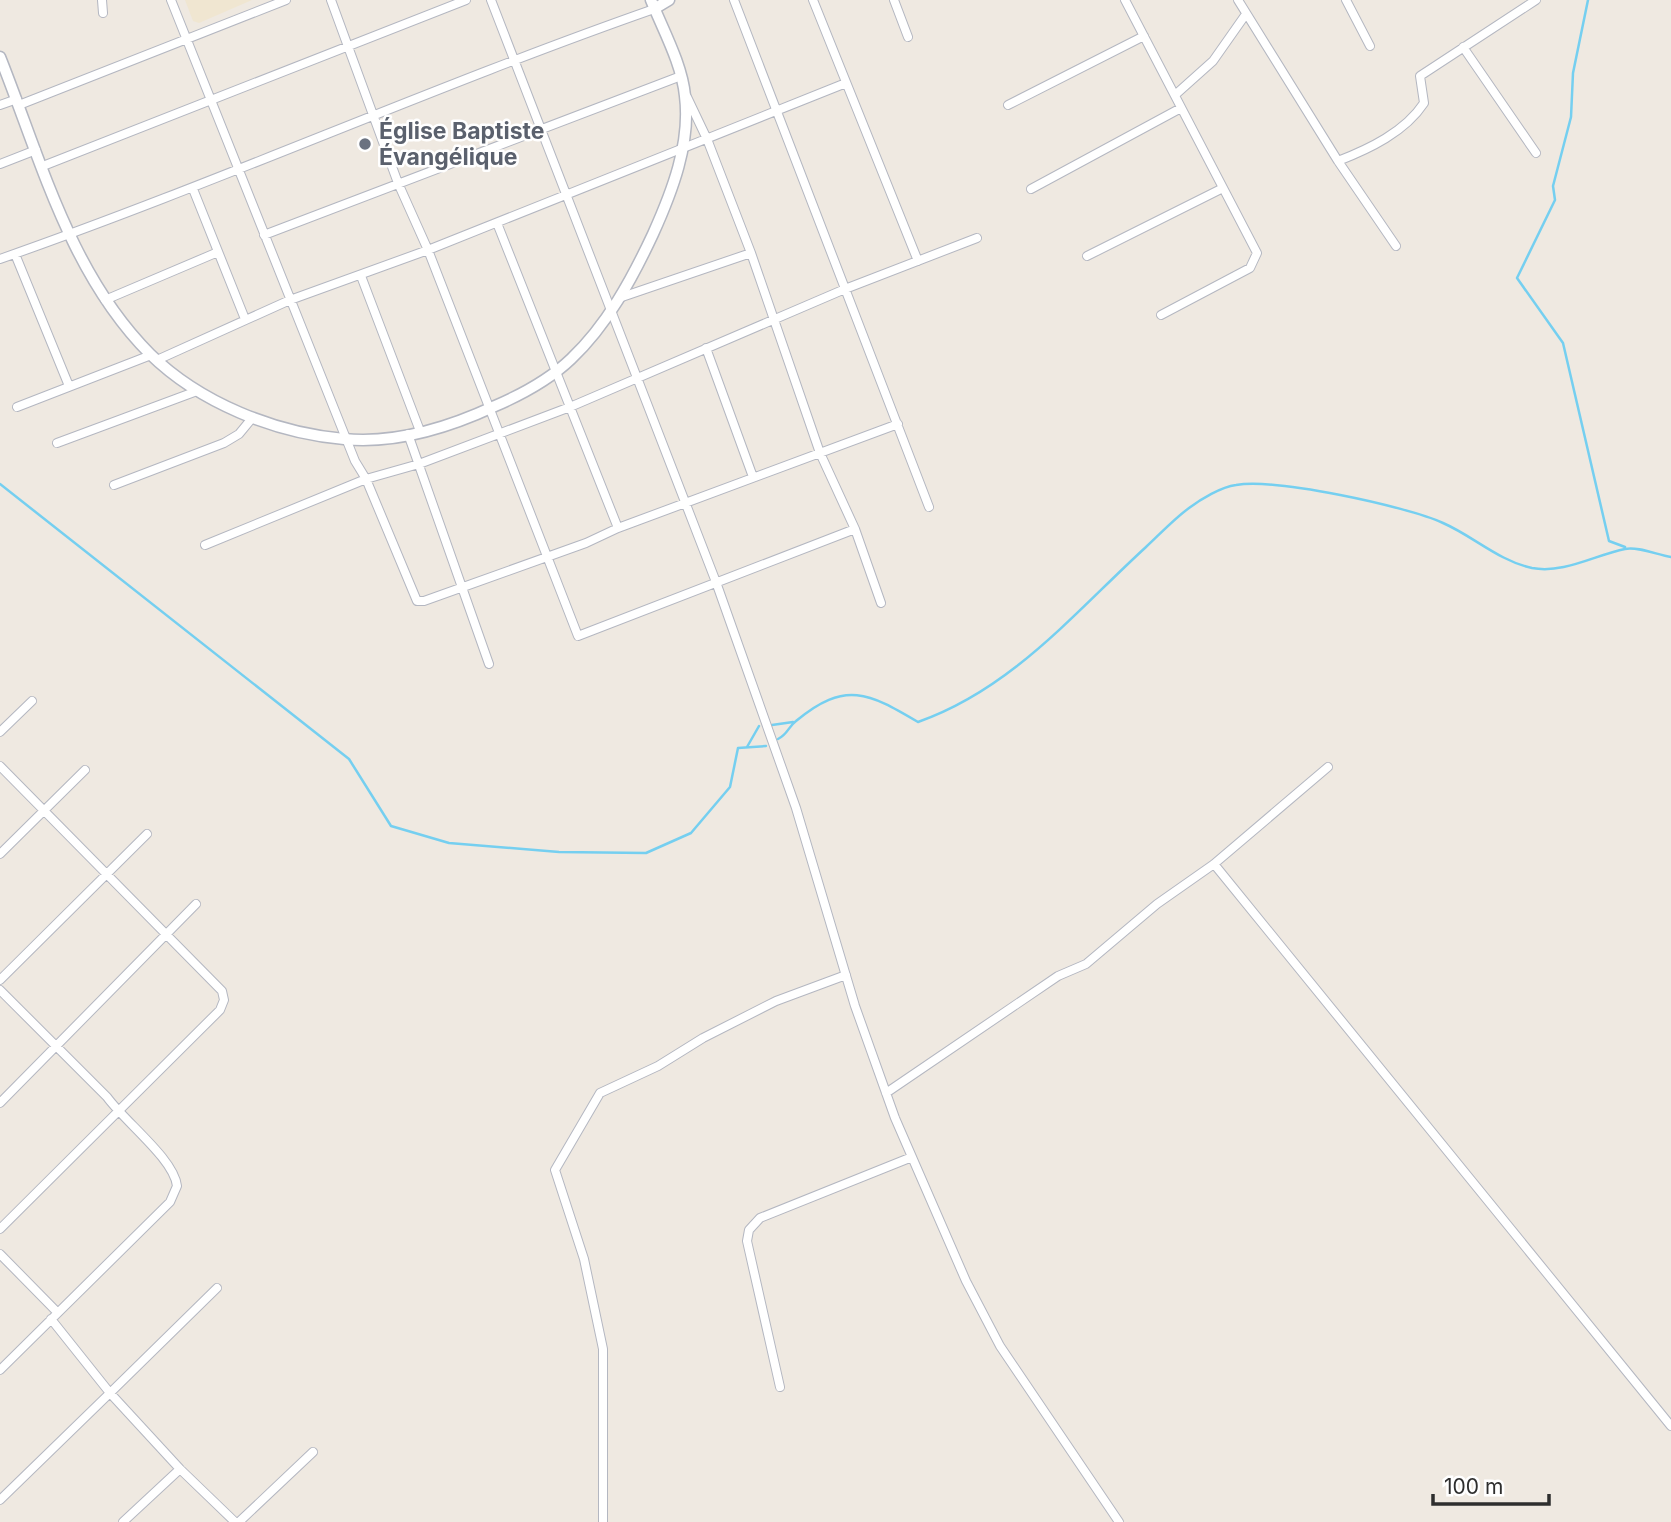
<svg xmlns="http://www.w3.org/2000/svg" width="1671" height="1522" viewBox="0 0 1671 1522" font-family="Inter,sans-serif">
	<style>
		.education { fill: #f0e6d1 }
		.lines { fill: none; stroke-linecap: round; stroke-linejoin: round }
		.stream { stroke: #75cff0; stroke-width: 2.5 }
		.street-casing { stroke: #b4b7c1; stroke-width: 10 }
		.secondary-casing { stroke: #b4b7c1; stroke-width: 13 }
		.street { stroke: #fff; stroke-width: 8 }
		.secondary { stroke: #fff; stroke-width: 10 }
		.worship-dot { fill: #6b7280; stroke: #fff; stroke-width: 2.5 }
		.labels { text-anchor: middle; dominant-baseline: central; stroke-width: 5; stroke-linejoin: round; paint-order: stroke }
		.worship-label { font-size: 23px; font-weight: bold; fill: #5b616d; stroke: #fff; text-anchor: start }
	</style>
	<rect width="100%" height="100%" fill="#efe9e1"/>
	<path class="education" d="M185,0H252L199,23L193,21Z"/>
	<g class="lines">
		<path class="stream" d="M1588,0L1573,73L1571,117L1553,186L1555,200L1517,278L1563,343L1609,541L1625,547
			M0,484L349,759L391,826L449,843L559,852L646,853L691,833L730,787L738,748L766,746
			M772,725L793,722
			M778,739C788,734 788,727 796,721C845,680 869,693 918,722C1012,689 1074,613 1146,547C1160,534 1174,519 1189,508C1201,499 1221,487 1236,485C1275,478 1406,506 1443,523C1473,536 1499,561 1532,568C1564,574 1595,555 1625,549C1637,546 1658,555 1671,557
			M747,747L759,726"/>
		<g class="street-casing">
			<path id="street" d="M102,0L103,13
				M171,0L355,461L366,479L417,601H424L586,543L618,528L898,424
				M331,0L398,183L428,250L578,636L855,529
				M491,0L716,582L796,808L855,1006L895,1118L966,1281L1000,1346L1119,1522
				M734,0L929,507
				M813,0L918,261
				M894,0L908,37
				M1125,0L1257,253L1250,268L1161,315
				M1238,0L1338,161L1396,246
				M1346,0L1370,46
				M1463,47L1536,153
				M1175,95L1213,61L1246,14
				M687,97L707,139L751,253L820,453L855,529L881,603
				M0,105L17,99
				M19,105L286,0
				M1008,105L1144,36
				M1338,161C1369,149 1405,132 1424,103L1420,76L1536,0
				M0,164L36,150
				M43,166L466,0
				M193,189L245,319
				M1031,189L1181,108
				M497,223L618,528
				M264,235L681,76
				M15,254L69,386
				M1087,256L1223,188
				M0,259C220,182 434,86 654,9
				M361,276L420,431
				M619,298L751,253
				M105,300L218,252
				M706,348L753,477
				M157,360L290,300L428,250L846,83
				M17,407L151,355
				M408,434L489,664
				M57,443L197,391
				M114,485L224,443L239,434L253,417
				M205,545L366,479L419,464L570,407L845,289L977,238
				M0,732L32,701
				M0,766L222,991L224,1000L220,1010L0,1229
				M0,854L85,770
				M1214,864L1671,1426
				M0,980L147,834
				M0,990L107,1097C125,1122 174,1159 177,1186L170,1202L0,1370
				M886,1093L1058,976L1086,964L1157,904L1214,864L1328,767
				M0,1103L196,904
				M0,1254L57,1312
				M217,1288L110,1393L180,1469L235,1522
				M780,1387L747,1241L749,1230L760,1218L912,1157
				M0,1500L110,1393L51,1319
				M123,1522L180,1469
				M239,1522L313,1452
				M603,1522V1349L584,1259L555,1170L600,1093L658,1066L703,1038L776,1001L846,975"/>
		</g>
		<g class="secondary-casing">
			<path id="secondary" d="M654,9L669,0
				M0,57C41,160 70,274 150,354C200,403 275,433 344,439C395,444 450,427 495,406C523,394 549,380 571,359C607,325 632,279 653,234C672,192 691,143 685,96C682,64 663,30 651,0"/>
		</g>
		<use href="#street" class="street"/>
		<use href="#secondary" class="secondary"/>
	</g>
	<circle class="worship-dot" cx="365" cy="144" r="7"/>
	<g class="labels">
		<g class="worship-label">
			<text x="379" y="131">Église Baptiste<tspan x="379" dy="26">Évangélique</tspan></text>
		</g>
	</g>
	<path d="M1433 1494v10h116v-10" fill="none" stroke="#2e2e2e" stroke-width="3.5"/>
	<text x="1444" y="1494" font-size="21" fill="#2e2e2e" stroke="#ffffff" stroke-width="5" paint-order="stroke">100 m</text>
</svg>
